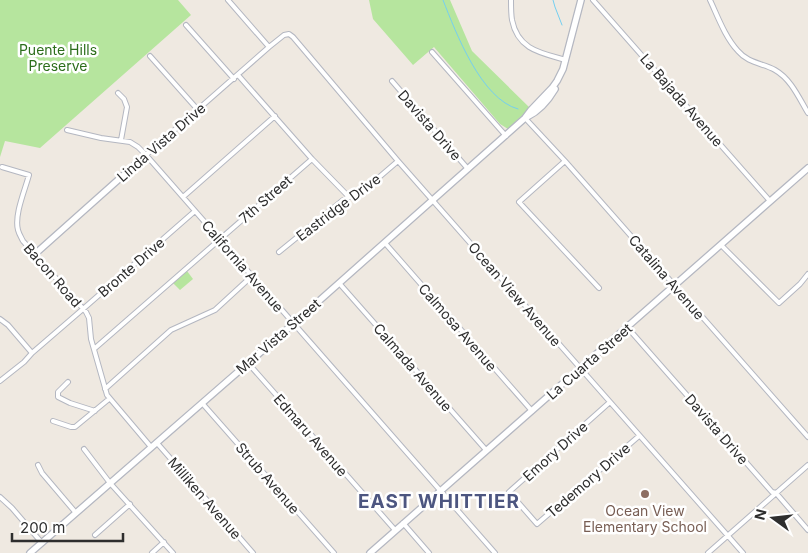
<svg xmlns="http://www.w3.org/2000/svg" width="808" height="553" viewBox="0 0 808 553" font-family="Inter,sans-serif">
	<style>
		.park { fill: #b6e59e }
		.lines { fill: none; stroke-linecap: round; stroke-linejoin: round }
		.stream { stroke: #75cff0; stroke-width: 1 }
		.street-casing { stroke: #b4b7c1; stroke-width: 6 }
		.secondary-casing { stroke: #b4b7c1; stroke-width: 8 }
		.street { stroke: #fff; stroke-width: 4 }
		.secondary { stroke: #fff; stroke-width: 5.5 }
		.education-dot { fill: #8d6e63; stroke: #fff; stroke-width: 2 }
		.labels { text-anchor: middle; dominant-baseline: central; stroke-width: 5; stroke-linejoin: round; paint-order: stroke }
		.park-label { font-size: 14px; fill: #2c6e1b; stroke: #fff }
		.street-label { font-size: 14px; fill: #2e2e2e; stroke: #fff }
		.education-label { font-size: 14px; fill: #785e54; stroke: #fff }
		.district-label { font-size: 19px; font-weight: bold; letter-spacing: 1px; fill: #4d5680; stroke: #fff }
	</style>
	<rect width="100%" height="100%" fill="#efe9e1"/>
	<path class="park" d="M0,0H178L191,15L40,148L5,141L0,157Z
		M369,0H450L472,51L530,108L508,129L500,124L434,47L413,65L373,19Z
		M187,271L193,279L180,290L173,283Z"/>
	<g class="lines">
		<path class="stream" d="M443,0C456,33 481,99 518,109
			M553,0L555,7L562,25"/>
		<g class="street-casing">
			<path id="street" d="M228,0L269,47
				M511,0C511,7 511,14 512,20C518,50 541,53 566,60
				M593,0L770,201
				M710,0C718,17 725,37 738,51C748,63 762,63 775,70C791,79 799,98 808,113
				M186,25L234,79
				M432,52L506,136
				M150,56L198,110
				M238,75L312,159L349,197
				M392,81L468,169
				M118,93L124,99L127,107L121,140
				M525,118L565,161L808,437
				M67,130L101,138L130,142L138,147L146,155L495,553
				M146,155L269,47L284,35L289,34L293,37L398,161L743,553
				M565,161L519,202L599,288
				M2,167L29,175C25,190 14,215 18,230C19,234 21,237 23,241L86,312L89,318L91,339L107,395L151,447
				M183,197L275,116
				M385,243L532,411
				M721,245L779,303L800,284L808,274
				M279,252L343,200L370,185L398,161
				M339,283L486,450
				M0,319L8,325L32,353
				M627,327L772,492L776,493L808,530
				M94,349L312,159
				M248,363L395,530
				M0,381L24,362L32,353L83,309L195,211
				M68,382L58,392V397L70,403L95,411
				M105,389L171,330L215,310L252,276
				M610,402L509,492L537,524L639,436
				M202,403L334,553
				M53,421L71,427H75L109,399
				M157,443L253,553
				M84,449L110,483L173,553
				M38,465L42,473L76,513
				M0,497L12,508L42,543
				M403,523L429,553
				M95,535L130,504
				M152,553L164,542
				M708,553L808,465"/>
		</g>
		<g class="secondary-casing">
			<path id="secondary" d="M527,117C539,111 548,101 555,89
				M35,254L146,155
				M30,553L293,324L525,118L531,110L552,88L557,81L563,69L581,0
				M370,553L808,168"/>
		</g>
		<use href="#street" class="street"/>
		<use href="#secondary" class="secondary"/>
	</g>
	<circle class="education-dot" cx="645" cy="494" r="5"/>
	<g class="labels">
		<g class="park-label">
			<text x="58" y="49">Puente Hills<tspan x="58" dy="16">Preserve</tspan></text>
		</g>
		<g class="street-label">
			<text transform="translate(682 100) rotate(49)">La Bajada Avenue</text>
			<text transform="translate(430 125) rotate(49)">Davista Drive</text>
			<text transform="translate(161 142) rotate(-41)">Linda Vista Drive</text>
			<text transform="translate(265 199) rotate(-41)">7th Street</text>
			<text transform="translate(338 207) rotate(-37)">Eastridge Drive</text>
			<text transform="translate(243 266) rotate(49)">California Avenue</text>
			<text transform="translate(131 267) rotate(-41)">Bronte Drive</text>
			<text transform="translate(53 275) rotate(49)">Bacon Road</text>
			<text transform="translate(667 277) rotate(49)">Catalina Avenue</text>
			<text transform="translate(515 294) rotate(49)">Ocean View Avenue</text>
			<text transform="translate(458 327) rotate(49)">Calmosa Avenue</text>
			<text transform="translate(278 336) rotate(-41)">Mar Vista Street</text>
			<text transform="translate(589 361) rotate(-41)">La Cuarta Street</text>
			<text transform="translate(413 367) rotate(49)">Calmada Avenue</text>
			<text transform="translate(717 429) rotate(49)">Davista Drive</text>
			<text transform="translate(311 435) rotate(49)">Edmaru Avenue</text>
			<text transform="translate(555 451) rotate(-42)">Emory Drive</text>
			<text transform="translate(268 478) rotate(49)">Strub Avenue</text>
			<text transform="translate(588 480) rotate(-41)">Tedemory Drive</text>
			<text transform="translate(205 498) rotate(49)">Milliken Avenue</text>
		</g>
		<g class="education-label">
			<text x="645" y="510">Ocean View<tspan x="645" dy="16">Elementary School</tspan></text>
		</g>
		<g class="district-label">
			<text x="439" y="501">EAST WHITTIER</text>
		</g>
	</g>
	<g transform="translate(773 518) rotate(285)" stroke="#ffffff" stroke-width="4" paint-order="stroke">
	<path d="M0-4L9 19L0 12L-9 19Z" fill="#2e2e2e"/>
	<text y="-8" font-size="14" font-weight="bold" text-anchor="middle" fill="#2e2e2e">N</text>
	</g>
	<path d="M12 533v8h111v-8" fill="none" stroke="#2e2e2e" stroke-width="2.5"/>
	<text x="20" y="533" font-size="15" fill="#2e2e2e" stroke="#ffffff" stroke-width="4" paint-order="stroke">200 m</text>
</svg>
